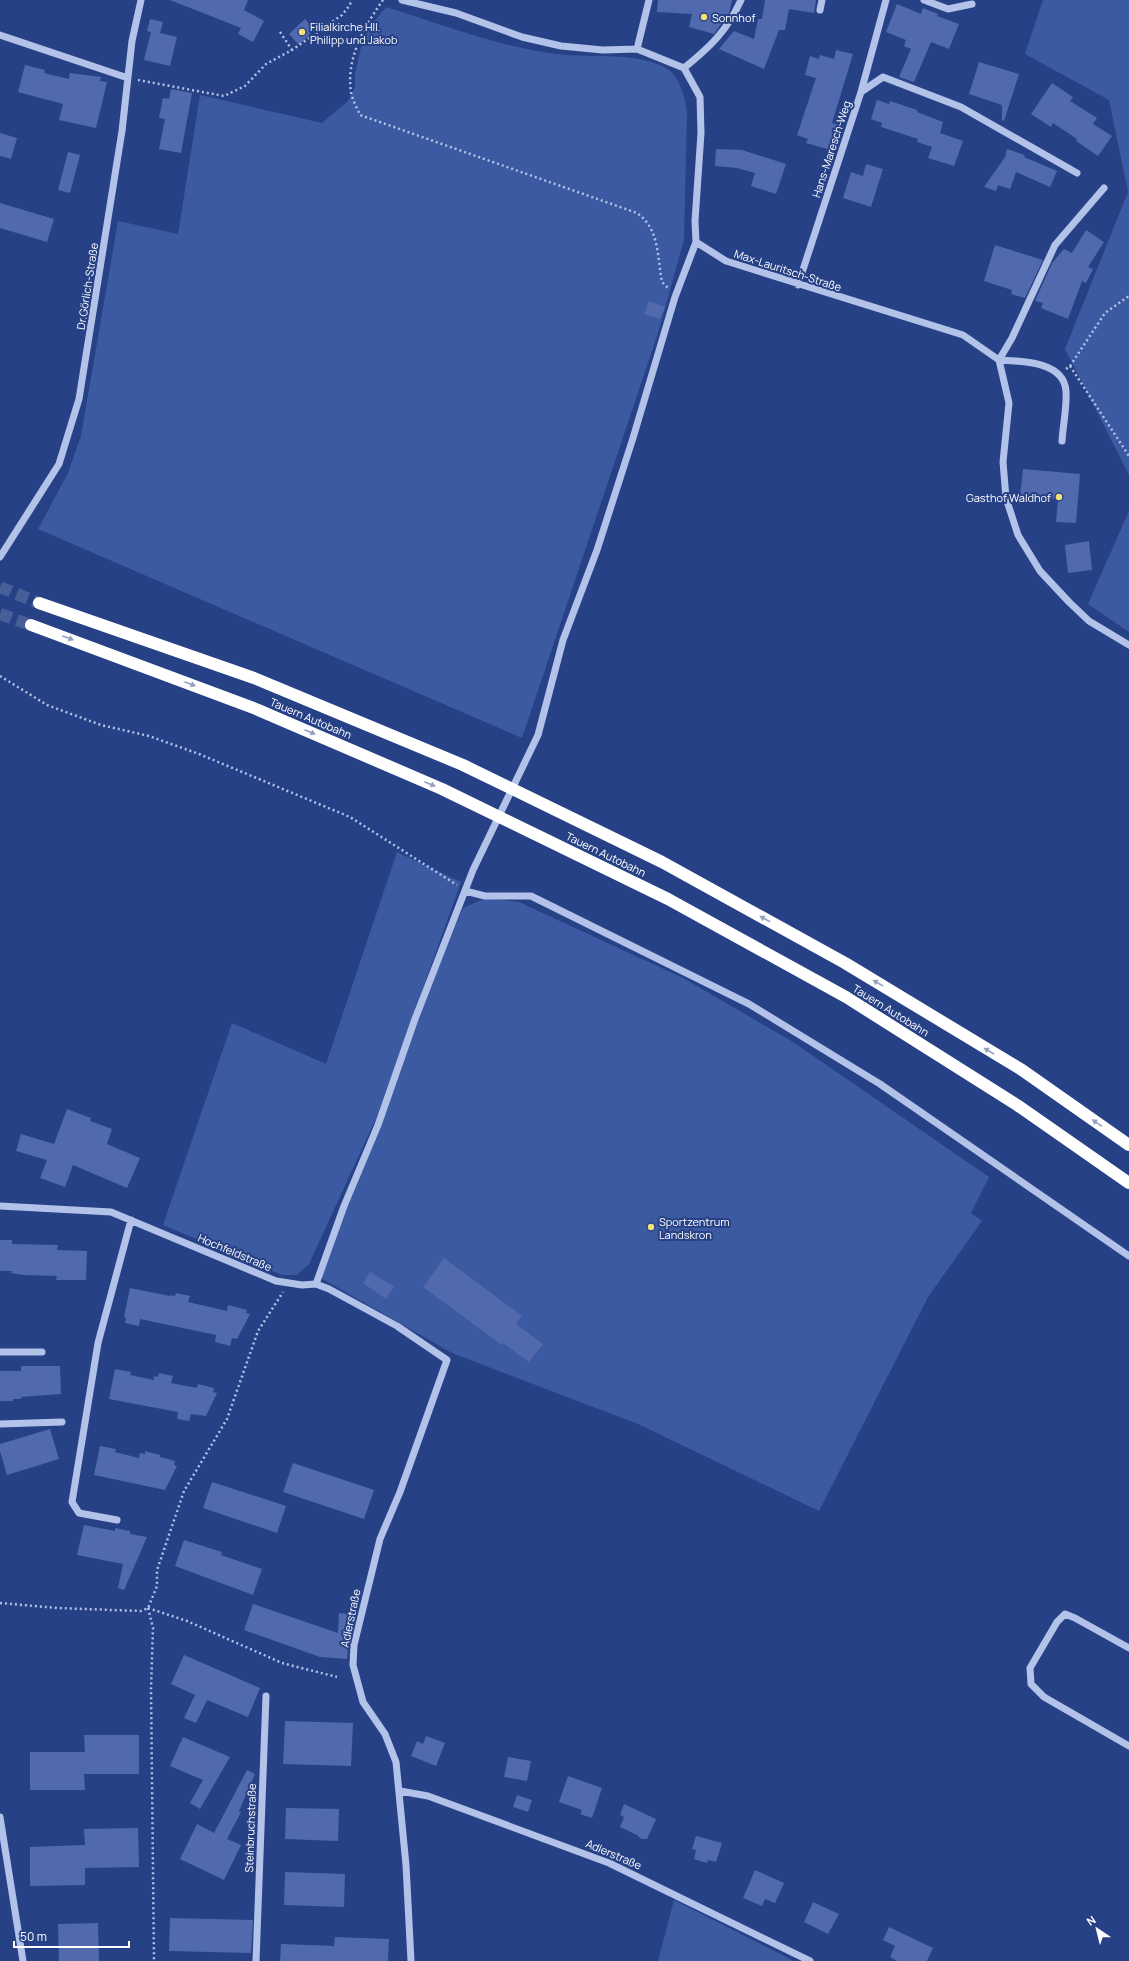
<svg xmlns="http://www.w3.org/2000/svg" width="1129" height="1961" viewBox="0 0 1129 1961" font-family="Manrope,sans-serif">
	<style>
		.green { fill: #3c5aa2 }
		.building { fill: #506aad }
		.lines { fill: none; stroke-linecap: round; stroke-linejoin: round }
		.highway-tunnel { stroke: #475e98; stroke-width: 12; stroke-dasharray: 12 6; stroke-linecap: butt }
		.path { stroke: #b2c2e8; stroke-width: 2.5; stroke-dasharray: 2 3; stroke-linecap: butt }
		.minor { stroke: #b2c2e8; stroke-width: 7 }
		.highway { stroke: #fff; stroke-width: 12 }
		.oneway { fill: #93a0c2 }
		.poi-dot { fill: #f0e178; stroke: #274186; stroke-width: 1.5 }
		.labels { text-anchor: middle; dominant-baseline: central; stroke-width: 4; stroke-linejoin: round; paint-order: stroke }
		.poi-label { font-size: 11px; fill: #fff; stroke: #274186; text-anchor: start }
		.street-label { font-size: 11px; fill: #fff; stroke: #274186 }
	</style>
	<rect width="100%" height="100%" fill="#274186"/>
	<path class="green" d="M1043,0H1129V475L1065,349L1128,192L1109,100L1025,54Z
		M386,7C441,24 499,47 556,54C591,59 638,50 669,70C680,78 685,98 687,111L684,240L658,333L522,738L38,529L68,473L81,436L118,221L178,234L200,95L322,123L348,101L355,87V74L361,47L369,28Z
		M1129,511V632L1088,604Z
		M397,852L461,882L377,1116L309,1264L297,1275H282L163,1225L232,1023L326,1064Z
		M486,898L519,902L683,978L793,1042L989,1177L971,1213L982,1221L928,1297L819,1511L638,1424L452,1353L319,1277L419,1012L463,908Z
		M674,1900L794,1961H658Z"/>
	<path class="building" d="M170,0H248L244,10L264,21L253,42L238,34L241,28Z
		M658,0H732L729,13L714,34L689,27L692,14L657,12Z
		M765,0H816L814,13L789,9L785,30H779L764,69L719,49L734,31L754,39L758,19H762Z
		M897,4L921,14L923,8L938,14L937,16L959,24L949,49L931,42L914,82L899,77L911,49L904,46L906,40L886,32Z
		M150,19L163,22L160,33L177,37L170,66L144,60L151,32L147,31Z
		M305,19L314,30L299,45L289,34Z
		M836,50L853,54L832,123L839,125L831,150L806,143L808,139L797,135L816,78L805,75L810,56L819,59L820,55L834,59Z
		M979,62L1019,74L1004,121L1002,120V105L969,94Z
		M25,65L45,70L44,73L69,79L70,73L101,77L100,81L107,82L96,128L59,120L63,104L18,92Z
		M1052,83L1073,97L1070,101L1097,118L1093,124L1112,136L1098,156L1076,141L1077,139L1053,123L1051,127L1031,114Z
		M171,89L192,93L181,153L159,149L165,119L159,118L163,98L169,99Z
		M877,100L889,104L890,101L917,110V112L943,122L940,133L963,141L954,166L928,158L932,147L917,142L918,139L881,127L882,123L871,119Z
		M0,133L17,138L11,159L0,156Z
		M716,149L742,150L786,164L776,194L751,186L755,173L737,168L715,166Z
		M1007,149L1025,155L1024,157L1057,171L1050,187L1016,172L1010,189L998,185L996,191L984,187L1005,157Z
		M68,152L80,155L70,193L58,190Z
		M866,164L883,169L871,207L843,198L851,172L863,176Z
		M0,203L54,219L47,242L0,228Z
		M1086,230L1104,242L1088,267L1093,269L1086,283L1082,281L1068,319L1041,308L1043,303L1035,301L1052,263L1064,249L1072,253Z
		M995,245L1043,260L1025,298L1011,294L1012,290L984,281Z
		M649,301L665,307L660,319L644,314Z
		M1023,469L1080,474L1076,523L1056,522L1058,499L1020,496Z
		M1089,541L1092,570L1068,573L1065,545Z
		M67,1109L91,1118L90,1121L112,1129L107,1144L140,1158L127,1188L73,1165L65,1187L40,1178L47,1160L16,1151L21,1134L54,1144Z
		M0,1240H12V1244L58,1245L57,1250L87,1251L86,1280H56L57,1276L24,1275L11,1273L12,1271H0Z
		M444,1258L522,1316L516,1324L543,1344L529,1362L503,1343L502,1345L423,1287Z
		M370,1272L394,1287L386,1299L363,1283Z
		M130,1288L170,1296V1295L175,1296L176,1293L190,1296L188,1302L227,1311L228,1305L247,1310L246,1313L250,1314L237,1339L232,1338L230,1346L215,1342L216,1335L140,1319L139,1326L125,1323L126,1318L124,1317Z
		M21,1366H60L61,1394L21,1397V1399H13V1401H0V1371H21Z
		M115,1369L131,1372L130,1375L154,1380V1376L158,1377L159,1373L173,1376L171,1383L197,1388L198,1384L214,1388L213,1392L217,1393L206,1416L191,1414L189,1421L177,1419L178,1412L109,1399Z
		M50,1429L59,1459L7,1475L0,1451V1444Z
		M100,1446L116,1449L115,1452L139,1458L140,1453L145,1454V1451L160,1455V1457L175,1461L174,1465L177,1466L165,1490L94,1475Z
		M293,1463L374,1490L364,1519L283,1492Z
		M212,1482L286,1506L277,1533L203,1508Z
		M84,1525L115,1531V1528L130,1531V1534L147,1537L124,1590L118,1588L123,1564L77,1555Z
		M184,1540L222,1552L221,1555L262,1569L253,1595L175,1566Z
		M253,1604L338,1633L339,1613L351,1614L347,1659L320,1657L244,1630Z
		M184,1655L260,1688L248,1717L207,1700L196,1723L184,1718L195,1695L171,1684Z
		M285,1721L353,1723L351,1766L283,1764Z
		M84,1735H139V1774H84L85,1790H30V1752H85Z
		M426,1736L445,1743L436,1766L411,1756L417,1741L423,1744Z
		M183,1737L230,1757L200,1809L190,1803L203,1780L170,1766Z
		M508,1757L531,1761L527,1781L504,1777Z
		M247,1770L255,1774L239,1811L241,1812L227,1839L241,1845L224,1880L180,1859L197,1824L214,1833Z
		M568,1776L602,1788L592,1818L580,1814L582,1810L559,1802Z
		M517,1795L532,1800L528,1812L513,1807Z
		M624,1804L656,1819L647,1839H641L637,1835L620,1827L624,1817L620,1815Z
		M286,1808L339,1809L338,1841L285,1839Z
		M138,1828L139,1867L85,1868V1885L30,1886V1847L85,1845L84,1829Z
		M696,1836L722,1843L716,1862L708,1860L707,1863L694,1859L696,1850L692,1849Z
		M755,1870L784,1883L775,1903L765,1899L762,1906L743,1898Z
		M285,1872L345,1874L344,1907L284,1905Z
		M813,1902L839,1914L828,1934L804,1922Z
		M170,1918L253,1920L251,1953L169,1951Z
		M98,1923L99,1961H59L58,1924Z
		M889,1927L933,1948L927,1961H897L890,1957L895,1946L883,1940Z
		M335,1937L389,1939L388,1961H280L281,1944L334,1946Z"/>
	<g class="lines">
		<path class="highway-tunnel" d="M0,587L39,603
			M0,614L31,625"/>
		<path class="path" d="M383,0C364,27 346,58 351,92C352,99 357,108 360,115L637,213C660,229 657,257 662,282L668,288
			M280,32L292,50
			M138,80L224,96L245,86L266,64L292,50L342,15L350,5L351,0
			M1070,366L1129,456
			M1066,369L1070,366L1105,313L1129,296
			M0,676L47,705L101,725L149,736L199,754L350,817L457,885
			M0,1603L57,1608L141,1611L148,1608L157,1586V1570L184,1491L227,1419L258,1331L283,1292
			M148,1608L153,1628L151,1689L154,1961
			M148,1608L187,1621L282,1663L337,1677"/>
		<path class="minor" d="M402,0L456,13L522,37L561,46L603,50L637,49L684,68L700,97L701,133L695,221L696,242L726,261L963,335L999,360L1009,403L1003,462L1006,498L1018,535L1040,571L1069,602L1089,621L1129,645
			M924,0L948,9L972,4
			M820,10L822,0
			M0,35L128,78
			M637,49L649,0
			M684,68C710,47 727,31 741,0
			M861,92L886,0
			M798,285L861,92L883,77L961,107L1077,173
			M999,360L1012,338L1055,245L1104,188
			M999,360C1021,361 1064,361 1066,391C1067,407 1063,425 1062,441
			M0,557L59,464L79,399L122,131L132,41L141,0
			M465,891L485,896H531L749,1004L880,1084L1129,1256
			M0,1206L111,1212L276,1281L302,1285L316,1284L329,1289L397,1326L447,1360L400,1492L380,1539L354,1645L353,1665L363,1702L385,1734L396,1762L406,1865L411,1961
			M316,1284L344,1206L378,1125L415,1019L473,870L538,735L563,640L597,550L633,438L675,297L696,242
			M0,1352H42
			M0,1424L62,1422
			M117,1520L79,1513L72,1502L98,1343L131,1220
			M1129,1648L1075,1618L1065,1614L1057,1622L1030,1668L1031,1684L1044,1697L1129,1746
			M400,1791L428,1796L609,1863L810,1961
			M0,1817L23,1961
			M256,1961L266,1696"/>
		<path class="highway" d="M39,603L254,678L463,765L662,862L845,963L1022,1070L1129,1145
			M31,625L256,709L442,789L668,899L846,997L1017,1105L1129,1183"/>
	</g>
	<defs><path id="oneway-solid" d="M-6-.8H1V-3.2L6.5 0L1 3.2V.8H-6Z"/></defs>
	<g class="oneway">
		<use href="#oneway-solid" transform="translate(68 638) rotate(20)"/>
		<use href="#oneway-solid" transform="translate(190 684) rotate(21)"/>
		<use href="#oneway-solid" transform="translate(310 732) rotate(23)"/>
		<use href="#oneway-solid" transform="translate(430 784) rotate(23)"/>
		<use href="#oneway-solid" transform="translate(765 919) rotate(-151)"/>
		<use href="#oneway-solid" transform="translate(878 983) rotate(-149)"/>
		<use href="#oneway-solid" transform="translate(989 1051) rotate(-149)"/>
		<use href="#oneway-solid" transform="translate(1097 1123) rotate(-145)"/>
	</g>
	<g class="poi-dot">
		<circle cx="704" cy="17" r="4"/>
		<circle cx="302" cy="32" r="4"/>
		<circle cx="1059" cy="497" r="4"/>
		<circle cx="651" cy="1227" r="4"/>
	</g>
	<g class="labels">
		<g class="poi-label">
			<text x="712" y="17">Sonnhof</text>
			<text x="310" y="26">Filialkirche Hll.<tspan x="310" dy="13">Philipp und Jakob</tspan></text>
			<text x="1051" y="497" text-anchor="end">Gasthof Waldhof</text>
			<text x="659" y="1221">Sportzentrum<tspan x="659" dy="13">Landskron</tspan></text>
		</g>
		<g class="street-label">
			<text transform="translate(831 149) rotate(-72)">Hans-Maresch-Weg</text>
			<text transform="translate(788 270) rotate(18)">Max-Lauritsch-Straße</text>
			<text transform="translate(87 286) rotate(-81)">Dr.Görlich-Straße</text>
			<text transform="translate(311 718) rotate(23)">Tauern Autobahn</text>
			<text transform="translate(606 854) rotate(26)">Tauern Autobahn</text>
			<text transform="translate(891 1010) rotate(32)">Tauern Autobahn</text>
			<text transform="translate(235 1252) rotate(23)">Hochfeldstraße</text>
			<text transform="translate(350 1618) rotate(-78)">Adlerstraße</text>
			<text transform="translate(250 1828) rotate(-88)">Steinbruchstraße</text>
			<text transform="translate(614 1854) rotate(23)">Adlerstraße</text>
		</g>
	</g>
	<g transform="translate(1097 1929) rotate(325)" stroke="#274186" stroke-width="3" paint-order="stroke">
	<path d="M0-3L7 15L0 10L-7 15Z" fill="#ffffff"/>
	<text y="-6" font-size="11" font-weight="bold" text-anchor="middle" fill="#ffffff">N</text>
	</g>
	<path d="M14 1941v6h115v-6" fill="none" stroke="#ffffff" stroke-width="2"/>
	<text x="20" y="1941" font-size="12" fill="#ffffff" stroke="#274186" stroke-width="3" paint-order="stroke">50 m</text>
</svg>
